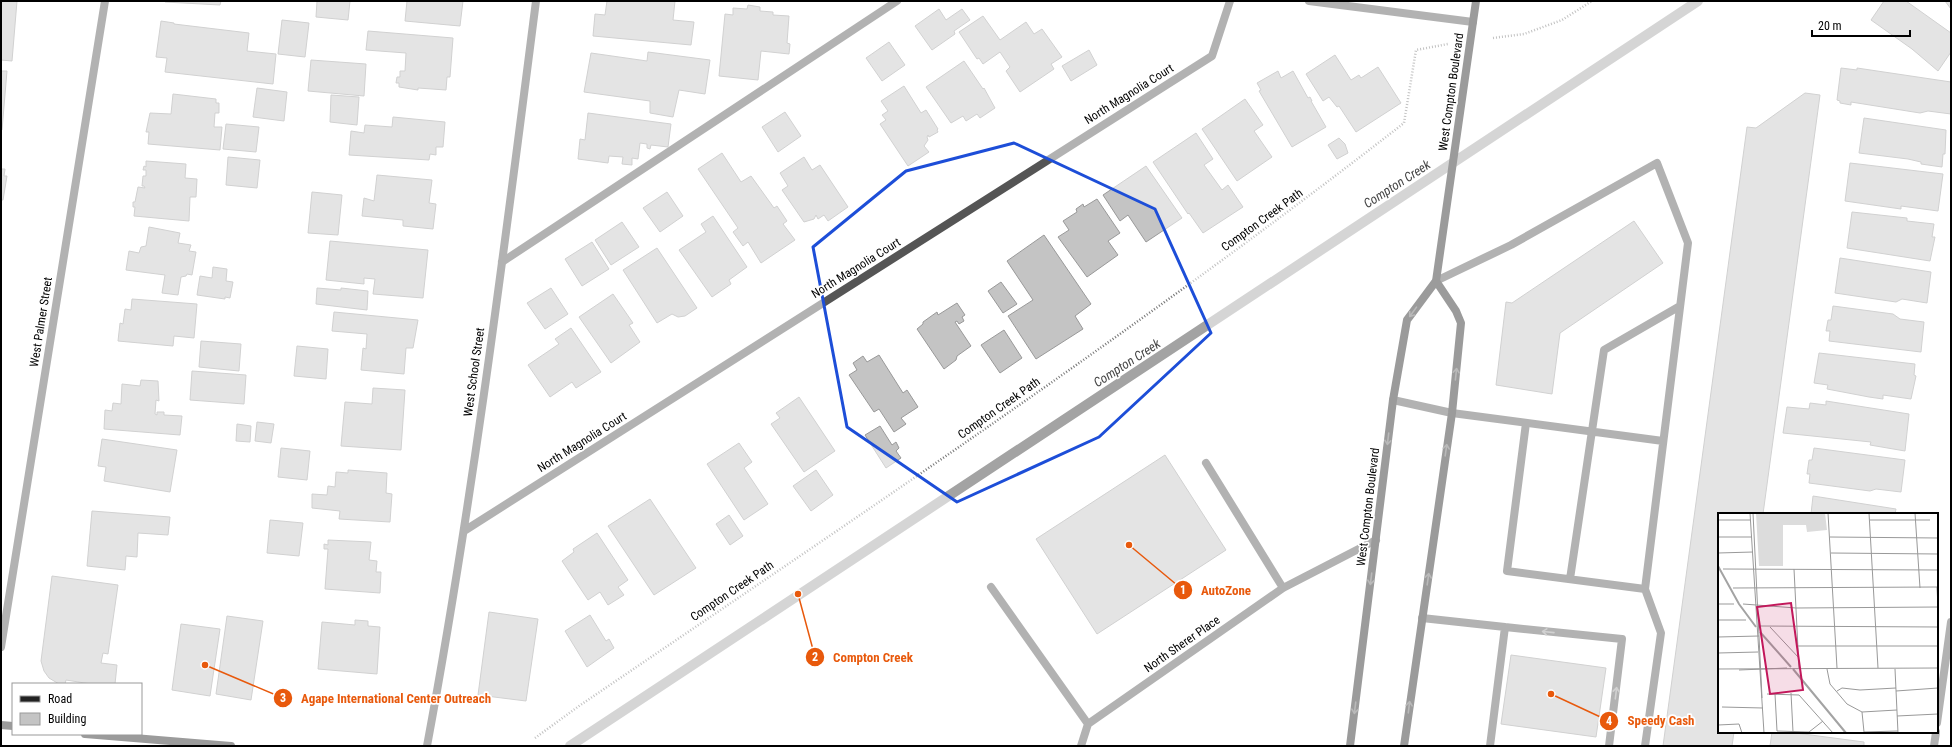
<svg xmlns="http://www.w3.org/2000/svg" width="1952" height="747" viewBox="0 0 1952 747" font-family="'Roboto Condensed',sans-serif">
	<style>
		.lines { fill: none; stroke-linecap: round; stroke-linejoin: round }
		.stream { stroke: #a3a3a3; stroke-width: 10 }
		.building { fill: #c4c4c4; stroke: #999 }
		.path { stroke: #777; stroke-width: 2.5; stroke-dasharray: 1 2; stroke-linecap: butt }
		.service { stroke: #555; stroke-width: 8 }
		.minor { stroke: #555; stroke-width: 8 }
		.secondary { stroke: #222; stroke-width: 8 }
		.oneway { stroke: #646464 }
		.oneway2 { stroke: #999 }
		.marked { fill: none; stroke: #1d4ed8; stroke-width: 3; stroke-linejoin: round }
		.labels { text-anchor: middle; dominant-baseline: central; stroke-width: 3.5; stroke-linejoin: round; paint-order: stroke }
		.street-label { font-size: 12px; fill: #000; stroke: #fff }
		.water-label { font-size: 13px; font-style: italic; fill: #444; stroke: #fff }
		.inset-river { fill: none; stroke: #a3a3a3; stroke-width: 2 }
		.inset-road { fill: none; stroke: #999; stroke-width: 1 }
		.view { fill: #c2185b; fill-opacity: 0.15; stroke: #c2185b; stroke-width: 2 }
		.inset-edge { fill: none; stroke: #000; stroke-width: 2 }
		.leader { fill: none; stroke: #e8590c; stroke-width: 1.5 }
		.callout-dot { fill: #e8590c; stroke: #fff; stroke-width: 1.5 }
		.mark-label { font-size: 12px; text-anchor: middle; font-weight: bold; fill: #fff }
		.callout-label { font-size: 13px; text-anchor: middle; font-weight: bold; fill: #e8590c; stroke: #fff; stroke-width: 3.5; stroke-linejoin: round; paint-order: stroke }
	</style>
	<rect width="100%" height="100%" fill="#fff"/>
	<g class="lines">
		<path class="stream" d="M570,746L1698,1"/>
	</g>
	<path class="building" d="M1,1H17L12,61L1,60Z
		M221,1L220,5L165,2V1Z
		M317,1H350L348,20L316,17Z
		M407,1H463L460,26L405,21Z
		M607,1H675L673,20L694,22L691,45L593,36L595,14L605,15Z
		M1884,1H1906L1951,33V52L1938,71L1912,49L1871,20Z
		M1945,1H1951V9Z
		M748,5L760,7V11L773,12V15L789,16L787,43L790,44L789,54L761,51L758,80L719,76L725,14L733,15V8L747,9Z
		M939,9L946,20L962,9L970,20L954,31L955,34L932,50L915,26Z
		M983,16L1000,40L1026,22L1034,34L1042,29L1062,57L1051,64L1054,69L1020,92L1006,71L1010,67L1000,52L983,64L979,58L977,59L959,32Z
		M282,20L309,23L305,57L278,54Z
		M161,21L174,23V24L249,33L247,51L276,54L273,84L165,72L167,58L156,57Z
		M368,31L453,38L450,77H447L446,90L418,88V90L399,87V83H396L397,77H400V71H405L406,53L366,50Z
		M889,42L905,65L882,81L866,58Z
		M1089,50L1097,65L1071,81L1062,66Z
		M648,52L710,60L705,94L679,90L673,117L650,113V101L584,92L591,53L647,61Z
		M1335,55L1351,80L1359,75L1361,78L1378,67L1401,103L1356,132L1339,106L1337,107L1329,97L1323,101L1306,74Z
		M311,60L366,64L364,96L308,91Z
		M964,61L983,89L984,88L995,108L980,118L977,114L966,121L963,116L951,123L926,87Z
		M1841,68L1857,70V68L1951,82V114L1928,111L1920,113L1851,102V105L1840,103V101L1837,100Z
		M1,71H7L2,130H1Z
		M1278,71L1281,78L1293,71L1308,98L1310,97L1312,101H1311L1326,127L1292,147L1259,91L1261,90L1257,83Z
		M904,86L921,113L926,110L938,129L937,130L938,132L929,137L928,135L927,137L928,140L924,146L929,152L908,166L880,124L886,120L882,115L888,111L881,101Z
		M257,88L287,92L284,121L253,117Z
		M1805,93L1820,95L1763,514H1719V732H1734L1732,746H1663L1747,127L1756,128Z
		M173,94L216,99V103H219V113H215L214,127H222L220,150L148,144L149,132H146L150,113L171,114Z
		M331,95L359,97L357,125L330,122Z
		M1245,99L1263,125L1254,131L1272,157L1237,181L1202,129Z
		M785,112L801,136L778,152L762,127Z
		M588,113L671,124L668,147L651,145L650,149L647,148V144L640,143L638,159L632,158V165L622,164L623,157L609,156L608,163L578,159L580,139L585,140Z
		M393,117L445,122L443,147H436V155L430,154L429,160L349,155L351,131L364,133L365,125L392,127Z
		M1864,118L1946,130L1945,154H1943L1942,167L1921,164V162L1908,159L1859,153Z
		M226,124L259,127L256,152L223,149Z
		M1196,133L1213,159L1204,165L1222,190L1228,185L1243,207L1203,233L1189,213L1188,214L1153,162Z
		M1339,138L1345,144L1348,153L1337,159L1328,145Z
		M722,153L741,182L751,176L774,208L777,206L787,221L783,224L795,240L761,263L748,242L743,246L733,232L738,228L698,169Z
		M228,157L260,160L257,188L226,185Z
		M804,157L812,170L820,165L848,207L828,221L824,215L818,219L816,215L814,219L804,222L782,190L788,186L780,173Z
		M146,161L186,164L185,178L197,179L196,197H190L189,221L134,216L135,207H133V202H135L138,187L145,188L144,186H142L143,176H146V170H143L144,166L146,167Z
		M1850,163L1943,174L1938,211L1901,206V209L1845,201Z
		M1146,166L1182,218L1146,242L1128,215L1120,221L1103,195Z
		M1,169H5L4,176H7L3,200H1Z
		M377,175L432,180L429,203L436,204L433,229L403,226V220L362,216L364,198L374,201Z
		M312,192L342,195L338,235L308,233Z
		M667,192L683,216L660,232L643,208Z
		M1097,199L1120,233L1108,241L1118,255L1087,277L1058,237L1069,230L1063,221L1077,212L1076,209L1083,204L1084,207Z
		M1852,212L1907,218V221L1934,224L1932,237H1935L1930,261L1847,248Z
		M713,216L747,267L729,280L731,284L712,297L679,250L706,232L701,224Z
		M1634,221L1663,263L1560,333L1552,394L1496,385L1506,302L1512,303Z
		M622,222L639,247L611,265L595,240Z
		M149,227L180,233L178,243L191,245L189,251L196,252L192,275L187,274L186,276L181,277L178,295L162,293L165,275L126,270L129,251L139,253L141,247L146,246Z
		M1044,235L1091,304L1075,316L1083,329L1036,359L1008,316L1033,300L1007,261Z
		M330,241L428,250L423,298L373,294L375,279L364,278V284L326,280Z
		M592,242L609,269L582,286L565,259Z
		M657,248L697,308L685,316L678,317L672,314L657,323L623,270Z
		M1840,258L1931,272L1927,303L1902,299L1896,302L1835,293Z
		M213,267L227,269L226,281L233,282L230,298L225,297V299L197,295L200,276L212,278Z
		M1001,282L1017,304L1003,313L988,291Z
		M317,288L341,290V288L368,291L367,310L316,304Z
		M551,288L568,314L545,329L527,303Z
		M613,294L633,323L629,325L640,342L611,363L579,317Z
		M132,299L197,304L194,338L174,336L173,346L118,341L120,323L123,324L125,309L131,310Z
		M957,303L965,315L962,317L964,321L959,324L957,321L955,322L971,346L957,356L956,360L944,369L917,329L923,324V322L937,312L938,315Z
		M1833,306L1893,314L1900,319L1924,322L1921,352L1829,341L1830,331H1826L1828,320H1831Z
		M334,312L418,320L413,348H406L404,374L361,370L363,348L366,349L367,334L332,331Z
		M571,328L601,372L576,388L572,382L550,397L528,365L559,344L555,339Z
		M1004,330L1022,358L1000,373L981,345Z
		M201,341L241,344L239,371L199,367Z
		M297,346L328,349L326,379L294,376Z
		M1819,353L1915,364L1914,375L1916,376L1911,399L1883,395V399L1869,397L1827,389L1828,385L1814,383Z
		M879,355L903,393L907,390L918,407L901,418L906,424L894,432L879,409L874,412L849,375L857,370L853,363L863,356L867,362Z
		M192,371L246,375L244,404L190,400Z
		M141,380L158,381L159,401L156,400L155,414L157,415V412H164V415L182,416L180,435L104,429L105,410L112,411L113,403L121,404L122,384L140,386Z
		M373,388L405,390L401,450L341,446L345,402L372,404Z
		M799,397L835,451L804,472L771,424L780,418L776,413Z
		M1826,401L1909,414L1905,451L1870,445L1871,442L1783,433L1787,407L1809,409L1810,403L1826,405Z
		M257,422L274,424L271,443L255,441Z
		M237,424L251,426L250,442L236,441Z
		M880,426L892,445L896,442L899,448L896,451L901,458L886,468L865,435Z
		M102,439L177,450L170,492L104,481L106,467L98,466Z
		M739,443L752,462L744,468L768,504L744,520L707,464Z
		M281,448L310,451L307,480L278,477Z
		M1814,448L1905,460L1901,492L1876,489L1870,491L1809,483L1810,474H1807L1809,460H1812Z
		M1165,455L1226,550L1097,634L1036,539Z
		M348,470L387,473L386,493L392,494L390,522L339,519L340,511L312,508V494L327,495L328,486L335,487L336,472L348,473Z
		M816,470L833,495L811,511L793,486Z
		M1813,496L1896,509L1895,514H1811Z
		M650,499L696,568L654,595L608,526Z
		M92,511L170,517L168,535L138,533L137,557L126,556L125,570L87,566Z
		M729,515L743,536L730,545L716,524Z
		M270,520L303,523L299,556L267,553Z
		M597,533L628,580L618,587L624,595L608,605L600,592L588,600L562,561L574,552L573,549Z
		M328,540L371,542L369,560L377,561L376,572H381L380,593L325,589L328,549H324V544L328,545Z
		M52,576L118,585L108,654L103,653L101,663L117,665L115,684H91L66,680L65,684H59L49,678L44,671L41,661Z
		M489,612L538,619L526,701L478,695Z
		M590,615L606,641L609,639L614,648L587,667L565,631Z
		M227,616L263,621L251,700L216,694Z
		M355,620L368,621V626L380,627L377,674L318,669L322,622L355,625Z
		M181,624L220,629L210,696L172,690Z
		M1511,655L1606,668L1596,737L1501,724Z
		M1772,732H1788L1864,742V746H1770Z"/>
	<g class="lines">
		<path class="path" d="M1493,38L1524,34L1562,20L1592,1
			M535,738L579,706C857,517 1138,330 1404,123L1416,50L1448,44"/>
		<path class="service" d="M502,262L897,1
			M1436,281L1511,245L1657,163L1688,243L1645,589L1661,633L1645,746
			M1393,400L1452,413L1663,441
			M1526,423L1507,571L1645,589
			M1206,463L1283,588
			M1570,579L1604,350L1680,306
			M991,587L1088,724
			M1422,618L1505,627L1490,746
			M1505,627L1622,639L1609,746
			M1081,746L1088,724L1283,588L1376,540"/>
		<path class="minor" d="M1309,1L1473,22
			M464,531L1212,56L1230,1
			M1,647L105,1
			M1937,723L1951,622
			M427,746C473,499 504,250 536,1
			M1934,746L1936,732"/>
		<path class="secondary" d="M1,725L13,726
			M85,734L231,746
			M1350,746L1393,400L1407,320L1436,281L1476,1
			M1404,746L1452,413L1461,323L1456,311L1436,281"/>
	</g>
	<defs><path id="oneway-shaft" d="M-6 0H5M1.5-3L5.5 0L1.5 3" fill="none" stroke-width="1.6" stroke-linecap="round" stroke-linejoin="round"/></defs>
	<g class="oneway">
		<use href="#oneway-shaft" transform="translate(1413 312) rotate(126)"/>
		<use href="#oneway-shaft" transform="translate(1456 374) rotate(-84)"/>
		<use href="#oneway-shaft" transform="translate(1388 439) rotate(97)"/>
		<use href="#oneway-shaft" transform="translate(1446 450) rotate(-82)"/>
		<use href="#oneway-shaft" transform="translate(1371 579) rotate(97)"/>
		<use href="#oneway-shaft" transform="translate(1428 579) rotate(-82)"/>
		<use href="#oneway-shaft" transform="translate(1409 707) rotate(-83)"/>
		<use href="#oneway-shaft" transform="translate(1355 708) rotate(97)"/>
	</g>
	<g class="oneway2">
		<use href="#oneway-shaft" transform="translate(1548 632) rotate(-174)"/>
		<use href="#oneway-shaft" transform="translate(1616 693) rotate(-83)"/>
	</g>
	<path d="M0 0H1952V747H0ZM1014,143L1155,209L1211,333L1099,437L957,502L847,427L813,247L906,171Z" fill="#fff" fill-opacity=".55" fill-rule="evenodd"/>
	<path class="marked" d="M1014,143L1155,209L1211,333L1099,437L957,502L847,427L813,247L906,171Z"/>
	<g class="labels">
		<g class="street-label">
			<text transform="translate(1451 92) rotate(-82)">West Compton Boulevard</text>
			<text transform="translate(1129 94) rotate(-32)">North Magnolia Court</text>
			<text transform="translate(1262 220) rotate(-36)">Compton Creek Path</text>
			<text transform="translate(856 268) rotate(-32)">North Magnolia Court</text>
			<text transform="translate(41 322) rotate(-81)">West Palmer Street</text>
			<text transform="translate(474 372) rotate(-82)">West School Street</text>
			<text transform="translate(999 408) rotate(-35)">Compton Creek Path</text>
			<text transform="translate(582 442) rotate(-32)">North Magnolia Court</text>
			<text transform="translate(1368 507) rotate(-83)">West Compton Boulevard</text>
			<text transform="translate(732 591) rotate(-34)">Compton Creek Path</text>
			<text transform="translate(1182 644) rotate(-35)">North Sherer Place</text>
		</g>
		<g class="water-label">
			<text transform="translate(1397 184) rotate(-33)">Compton Creek</text>
			<text transform="translate(1127 363) rotate(-33)">Compton Creek</text>
		</g>
	</g>
	<g transform="translate(1718 513)">
		<rect width="220" height="220" fill="#fff"/>
		<path d="M38,0H107L109,17L89,19L88,12H65V53H41Z" fill="#dcdcdc"/>
		<path class="inset-river" d="M0,53L21,91L38,114M42,119L73,154M75,156L128,220"/>
		<path class="inset-road" d="M32,0L46,220M35,0L44,185M110,0L119,155M151,0L160,155M197,0L202,75M0,7H33M152,7H212M0,24H34M112,24L220,25M0,40L35,39M113,40L220,41M5,56L220,57M76,56L81,156M219,74L220,94M15,75L220,74M0,91H16M25,91L78,95L220,94M0,107H28M41,113L220,114M52,114L81,145M0,124L41,123M80,133H220M0,140L40,139M0,156L220,155M109,156L112,171L129,191L144,199M177,156L180,220M21,157L69,155M119,178L124,175L142,177L178,175M178,178L220,175M73,180L75,219M49,181L81,182L115,220M57,181L59,218M4,194L45,195M144,199L146,219L180,218M144,199L179,197M179,203L220,201M0,212L21,211L24,220M59,218L91,219L105,208"/>
		<path class="view" d="M73,90L85,177L52,181L39,94Z"/>
		<rect width="220" height="220" class="inset-edge"/>
	</g>
	<path class="leader" d="M1129 545L1183 590M798 594L815 657M205 665L283 698M1551 694L1609 721"/>
	<g class="callout-dot">
		<circle cx="1129" cy="545" r="4"/>
		<circle cx="798" cy="594" r="4"/>
		<circle cx="205" cy="665" r="4"/>
		<circle cx="1551" cy="694" r="4"/>
		<circle cx="1183" cy="590" r="10"/>
		<circle cx="815" cy="657" r="10"/>
		<circle cx="283" cy="698" r="10"/>
		<circle cx="1609" cy="721" r="10"/>
	</g>
	<g class="mark-label">
		<text x="1183" y="594">1</text>
		<text x="815" y="661">2</text>
		<text x="283" y="702">3</text>
		<text x="1609" y="725">4</text>
	</g>
	<g class="callout-label">
		<text x="1226" y="595">AutoZone</text>
		<text x="873" y="662">Compton Creek</text>
		<text x="396" y="703">Agape International Center Outreach</text>
		<text x="1661" y="725">Speedy Cash</text>
	</g>
	<rect width="1952" height="747" fill="none" stroke="#000000" stroke-width="4"/>
	<rect x="12" y="683" width="130" height="52" fill="#ffffff" stroke="#999999"/>
	<rect x="20" y="696" width="20" height="6" fill="#222222" stroke="#999999"/>
	<text x="48" y="703" font-size="12" fill="#000000">Road</text>
	<rect x="20" y="713" width="20" height="12" fill="#c4c4c4" stroke="#999999"/>
	<text x="48" y="723" font-size="12" fill="#000000">Building</text>
	<path d="M1812 30v6h98v-6" fill="none" stroke="#000000" stroke-width="2"/>
	<text x="1818" y="30" font-size="12" fill="#000000" stroke="#ffffff" stroke-width="3" paint-order="stroke">20 m</text>
</svg>
